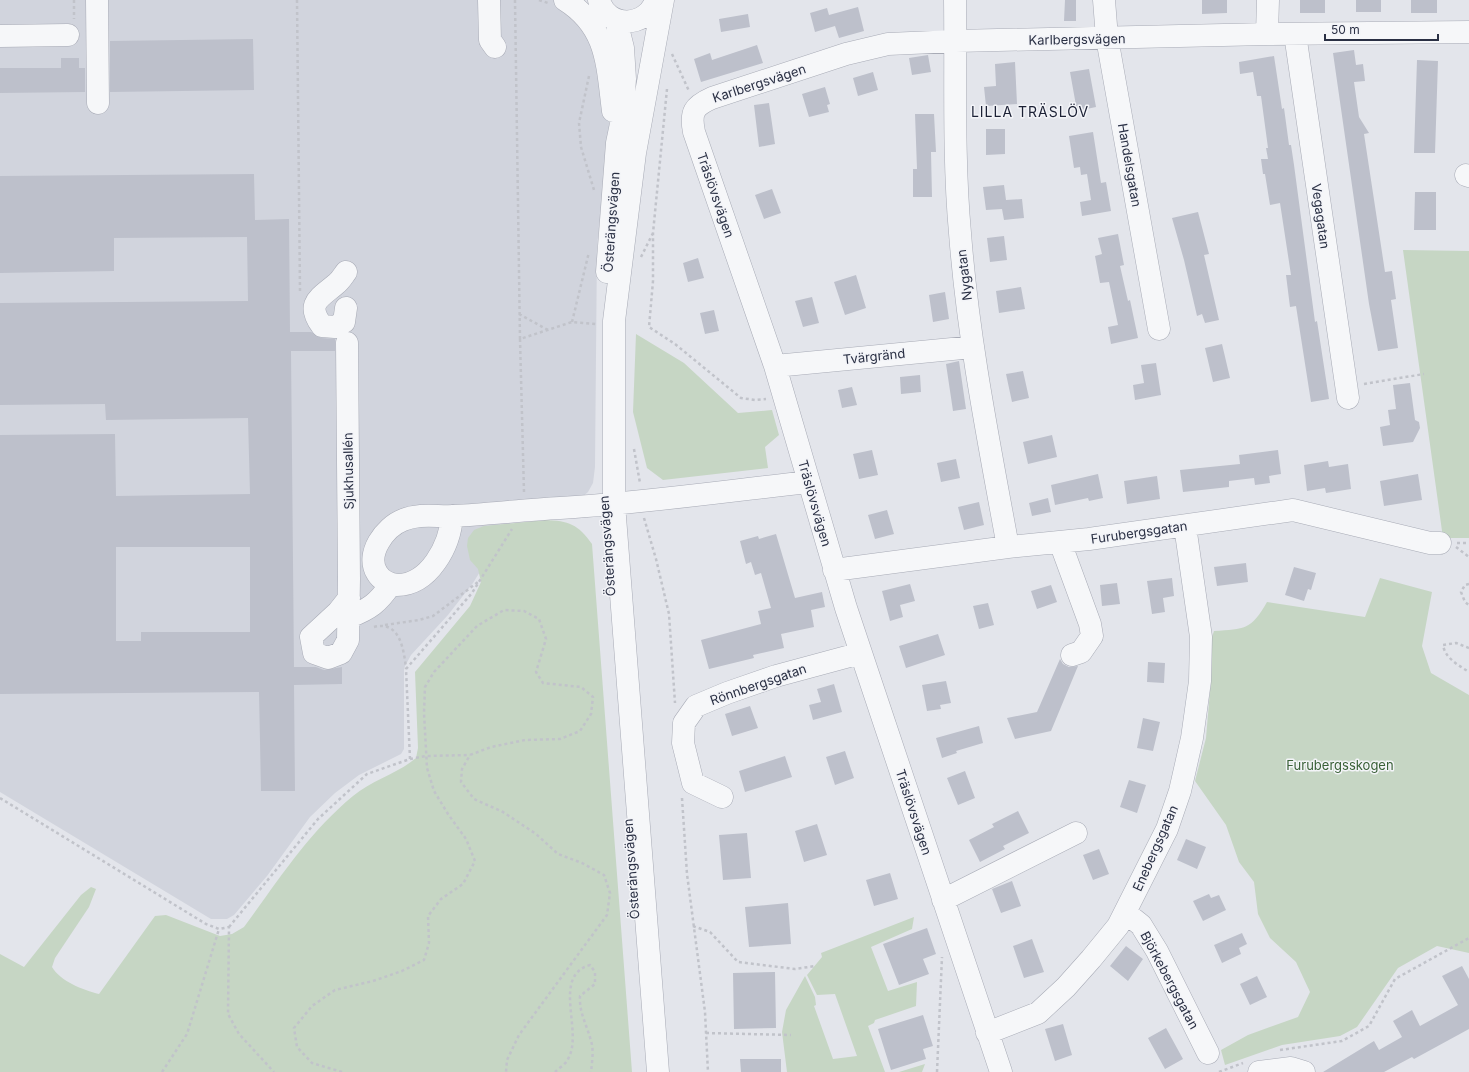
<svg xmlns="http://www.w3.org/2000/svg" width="1469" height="1072" viewBox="0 0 1469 1072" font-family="Inter,sans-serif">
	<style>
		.built { fill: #d1d4dd }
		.green { fill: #c6d6c4 }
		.building { fill: #bdc0cb; fill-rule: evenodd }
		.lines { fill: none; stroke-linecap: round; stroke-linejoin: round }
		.minor-casing { stroke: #a8abb6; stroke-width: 23 }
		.path { stroke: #c1c3ca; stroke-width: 2.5; stroke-dasharray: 3 3; stroke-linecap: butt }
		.minor { stroke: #f6f7f9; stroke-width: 22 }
		.labels { text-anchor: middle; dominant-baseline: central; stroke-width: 3; stroke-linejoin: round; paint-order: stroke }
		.street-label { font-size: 13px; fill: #2a3044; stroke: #f3f4f8 }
		.park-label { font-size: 13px; fill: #396037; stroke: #f3f4f8 }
		.neighbourhood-label { font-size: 14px; letter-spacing: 1px; fill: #1c2135; stroke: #f3f4f8 }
	</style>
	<rect width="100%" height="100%" fill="#e3e5eb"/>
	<path class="built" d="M0,0H553L559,3L599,49L610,131L597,246L595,467L593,483L588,492L580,499L511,522L473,583L448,615L411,655L404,668V749L401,754L359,775L335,793L310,817L267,876L234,915L227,919H211L0,792Z"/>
	<path class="green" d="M1403,250L1469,251V538H1443Z
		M636,334L684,363L738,413L772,410L779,435L765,447L768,468L663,480L647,468L633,412Z
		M545,520C569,521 578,524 592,544L632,1072H0V954L24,967L81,895L91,887L96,889L89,907L55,958L52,967C60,981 83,990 99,994L155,916L166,915L220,936L232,934L244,927C278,881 308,833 353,796C372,780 397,774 416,758L418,748L415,672L470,606L481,582L478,569L470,560L467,546L468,538L474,530L484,526Z
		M1380,578L1432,592L1422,646L1431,673L1469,695V953L1437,946L1398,968L1357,1027L1340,1036L1282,1045L1225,1065L1221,1050L1248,1035L1298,1017L1310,992L1296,962L1270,938L1258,914L1254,882L1239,862L1226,825L1195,781L1206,738L1211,679L1210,643L1214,631C1245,629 1251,630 1267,602L1365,617Z
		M914,917L912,929L871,947L888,991L917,982L916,1006L875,1020L874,1023L868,1026L885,1072H787L782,1032L786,1010L805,976L815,997L816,1005L814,1006L833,1059L857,1056L835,994L817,995L807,975L822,957L821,953Z
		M925,1064L922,1072H899Z"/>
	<path class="building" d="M1065,0H1076V21H1064Z
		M1202,0H1227V13L1202,14Z
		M1300,0H1325V13H1300Z
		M1356,0H1381V12H1356Z
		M1411,0H1437V13H1411Z
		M858,7L864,31L839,38L835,26L815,32L810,13L827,8L829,15Z
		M748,14L750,27L721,32L719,19Z
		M253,39L254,90L110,92V41Z
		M757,45L763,63L701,82L694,59L710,53L712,60Z
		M1354,50L1356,65L1363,64L1365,81L1354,82L1359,117L1369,133L1364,134L1385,272L1392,271L1396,299L1391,300L1398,348L1378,351L1369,304L1333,53Z
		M928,55L931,72L912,75L909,58Z
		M1274,56L1282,109L1284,108L1289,145H1291L1294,165L1315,322L1317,321L1329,399L1311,402L1296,306L1290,307L1286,275H1291L1280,203L1270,205L1265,174H1263L1261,159H1268L1266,148H1268L1261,96H1257L1253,72L1240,74L1239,62Z
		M61,58H79V68H85V92L0,93V68H61Z
		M1417,60L1438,61L1435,153H1414Z
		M1015,62L1017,104L986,106L984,87L996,86L995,64Z
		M1089,69L1096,107L1077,111L1070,72Z
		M873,72L878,90L858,96L853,78Z
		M825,87L830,104L827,105L829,112L809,117L802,94Z
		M769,103L775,144L759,147L754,105Z
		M915,114H934L936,152H931L932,197H913V169H917Z
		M986,129H1005V154L986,155Z
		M1093,132L1101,183L1106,182L1111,211L1082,216L1080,202L1091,200L1087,174L1081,175L1080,167L1074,168L1069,136Z
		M254,174L255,220L289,219L290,332H311L321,338L335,339V351H291L294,667H316L324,670L342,667V684L294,685L295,791H261L259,692L0,694V435L115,434L116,496L250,494L248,418L106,420L105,404L0,405V303L248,301L247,237L114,238V271L0,273V176ZM116,547H250V632H141V641H116Z
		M1004,185L1006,200L1022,199L1024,218L1004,220L1002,209L986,210L983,187Z
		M772,189L781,213L764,219L755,195Z
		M1415,192H1436V230H1414Z
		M1198,212L1209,254L1204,255L1219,320L1205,323L1202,314L1197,316L1184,260L1172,218Z
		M1118,234L1124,265L1120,266L1128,301L1130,300L1138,338L1111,344L1108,327L1118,325L1109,282L1100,283L1095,256L1102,254L1098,238Z
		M1004,236L1007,260L990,262L987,238Z
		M698,258L704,278L688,282L683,263Z
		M856,275L866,308L845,315L834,282Z
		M1021,287L1025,309L999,313L996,291Z
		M945,292L949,319L933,322L929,295Z
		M812,297L819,323L803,327L795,301Z
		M714,310L719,331L705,334L700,313Z
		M1222,344L1230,378L1213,382L1205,348Z
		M959,361L966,409L953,411L946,364Z
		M1156,363L1161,395L1135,400L1133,385L1144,383L1141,365Z
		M1023,371L1029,398L1012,402L1006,374Z
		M920,375L921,392L901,394L900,377Z
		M1410,383L1415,420L1419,422L1420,428L1413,442L1383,446L1380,427L1390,425L1388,410L1396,409L1393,385Z
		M852,387L857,405L842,408L838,390Z
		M1052,435L1057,457L1028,464L1023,442Z
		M872,450L878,475L859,479L853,454Z
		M1278,450L1281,474L1269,476L1270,483L1255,485L1254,478L1229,481V487L1183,492L1180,470L1240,464L1239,455Z
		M956,459L960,478L941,482L937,463Z
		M1328,461L1329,467L1348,464L1351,489L1326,493L1325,488L1307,491L1304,465Z
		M1098,474L1103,498L1089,501L1088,498L1055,505L1051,485Z
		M1418,474L1422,500L1384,506L1380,481Z
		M1157,476L1160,499L1127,504L1124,481Z
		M1048,498L1051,512L1032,516L1029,503Z
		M979,502L984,525L964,530L958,507Z
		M887,510L894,534L875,539L868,515Z
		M776,534L795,598L822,592L825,607L811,610L814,627L781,634L784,648L753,655L754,658L709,669L701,640L761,624L758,611L771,608L761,573L755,575L751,562L746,564L740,541L758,536L759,539Z
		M1246,563L1248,582L1217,586L1214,567Z
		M1294,567L1316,573L1311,590L1308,589L1304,601L1285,595Z
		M1172,578L1174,596L1163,598L1165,612L1152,614L1147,581Z
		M1117,583L1120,604L1102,606L1100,585Z
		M910,584L915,601L900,605L903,617L890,621L882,591Z
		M1051,585L1057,602L1037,609L1031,591Z
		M988,603L994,625L979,629L973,606Z
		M938,634L945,655L906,668L899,646Z
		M1060,659L1063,664L1069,667L1078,666L1051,731L1015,739L1007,718L1037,712Z
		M1148,662L1165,663L1164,683L1147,682Z
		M946,681L951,703L940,705L941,709L927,711L922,685Z
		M834,684L842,712L813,720L809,705L821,702L817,689Z
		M750,706L758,728L732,736L725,714Z
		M1143,718L1160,722L1153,751L1137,748Z
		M979,726L983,743L956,751L957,753L942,758L936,738Z
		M845,751L854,778L835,785L826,757Z
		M785,756L792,777L745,792L739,771Z
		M965,771L975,798L958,805L947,778Z
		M1129,780L1146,785L1137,813L1120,807Z
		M1018,811L1029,833L1003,846L1005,849L980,862L969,840L994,827L992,824Z
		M817,824L827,855L804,862L795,831Z
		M747,833L751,878L723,880L719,835Z
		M1186,839L1206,847L1197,869L1177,860Z
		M1099,849L1109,874L1093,880L1083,855Z
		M890,873L898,899L874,906L866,880Z
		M1012,881L1021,906L1001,913L992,889Z
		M1209,894L1211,898L1219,895L1226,910L1203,921L1193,901Z
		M788,903L791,944L749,947L745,907Z
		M927,928L936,954L923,959L929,974L899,985L883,944Z
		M1242,933L1247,944L1239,948L1241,954L1222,963L1214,945Z
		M1032,939L1044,972L1024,978L1013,946Z
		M1126,946L1143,959L1128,981L1110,966Z
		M1462,966L1469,979V1029L1414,1059L1412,1057L1384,1072H1323L1374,1041L1379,1050L1402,1037L1393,1021L1412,1010L1420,1026L1458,1005L1442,976Z
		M775,972L776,1028L734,1029L733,973Z
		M1257,976L1267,997L1250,1005L1240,984Z
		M923,1015L933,1046L923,1049L926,1059L891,1070L878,1029Z
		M1063,1024L1072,1055L1055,1061L1045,1029Z
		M1166,1028L1183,1059L1165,1069L1148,1038Z
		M740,1059H781V1072H741Z"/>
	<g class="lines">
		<g class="minor-casing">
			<path id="minor" d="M97,0L98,103
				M489,0L490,40L495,47
				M565,0C608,27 607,65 613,111
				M599,0C607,29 647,28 656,0
				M955,0C956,78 953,156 960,233C968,339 989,443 1008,547
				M1104,0L1107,38L1159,329
				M1267,34L1268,0
				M1295,34L1348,398
				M0,36L68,35
				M1466,175L1469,176
				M346,272C343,276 340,281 336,284C320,298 305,303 322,326L335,327L344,322L346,308
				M607,272L617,143L622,119L625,79L623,48L616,20
				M347,343L349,579L348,640L341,653L328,658L314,653L311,637L338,612L349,598
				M775,366L973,347
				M452,516C450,546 429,585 397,585C389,584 381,580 377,573C365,554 385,527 403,520C420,513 437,517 454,516C489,514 524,510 560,508C643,503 726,491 809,482
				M1060,542L1090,624L1092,636L1081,652L1072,655
				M834,570L1008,547L1089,539L1293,510L1430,543H1440
				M349,617C370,609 378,603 391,584
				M722,797L693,783L683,743L684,723L696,706L727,693L776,676L861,653
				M943,900L1076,833
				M1126,913L1141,925L1157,951L1208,1053
				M987,1033L1038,1013L1066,987L1091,959L1118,926L1167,829L1180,791L1192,738L1200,681L1201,637L1185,526
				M658,1072L614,504V321L635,153L663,0
				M1001,1072L846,608L775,366L694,132C690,112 694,106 712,98L846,54L888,44L956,41L1267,34L1469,32
				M1259,1072L1291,1068L1304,1072"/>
		</g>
		<path class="path" d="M74,0V19
			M297,0L300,291
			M515,0L520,339
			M539,0L548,3
			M672,54L689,91
			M589,76L579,123L581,147L594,190
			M667,89L653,233V281L649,327L675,344L741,398L755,400L766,399
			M641,257L653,233
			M519,314L548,330
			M572,322L589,252
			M1364,384L1424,374
			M634,449L640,483
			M524,492L520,339L572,322L596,324
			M644,518L656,559L669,614L675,703
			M1457,543H1469
			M1456,547L1469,557
			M1469,584L1465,585L1461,592L1465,602L1469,605
			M385,625L419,620L433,616L478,582
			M374,627C400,620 404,650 406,669
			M1469,648L1456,643L1443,645C1445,658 1458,665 1469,672
			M410,759L426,756L470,755
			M0,798L206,924L219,929L229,927L228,1014L239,1034L274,1072
			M682,798L687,874L705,1012L708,1072
			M693,926L710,932L738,962L795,969L815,966
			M229,927L318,819L367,774L410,759L406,669L472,593L512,529
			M706,1033L791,1035
			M1280,1050L1342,1041L1369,1026L1395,979L1469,938
			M162,1072L187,1034L219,929
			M342,1072L312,1063L297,1047L294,1028L312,1006L335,990L373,981L402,971L424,960L429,943L428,916L441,899L463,884L475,861L466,839L448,814L434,791L427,768L424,713L425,687L434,672L477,626L504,610L524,611L539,619L546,639L536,672L543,683L581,687L593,697L591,714L580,731L560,739L525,740L491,747L470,755L462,769L461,782L474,799L503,812L536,834L558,854L582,863L604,875L610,893L607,915L519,1035L507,1060L506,1072
			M555,1072C559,1068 566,1064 568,1059C584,1032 551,976 590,965L595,972V984L580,996C579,1013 587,1025 591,1041C594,1050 592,1062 591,1072
			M937,1072L942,957
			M1219,1072L1243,1063"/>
		<use href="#minor" class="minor"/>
	</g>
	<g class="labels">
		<g class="street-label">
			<text transform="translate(1077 39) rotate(-1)">Karlbergsvägen</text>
			<text transform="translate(759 83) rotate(-18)">Karlbergsvägen</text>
			<text transform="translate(1130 165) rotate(80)">Handelsgatan</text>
			<text transform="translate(716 195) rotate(71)">Träslövsvägen</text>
			<text transform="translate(1321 216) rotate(82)">Vegagatan</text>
			<text transform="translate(611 222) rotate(-86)">Österängsvägen</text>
			<text transform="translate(964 275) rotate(-97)">Nygatan</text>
			<text transform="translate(874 356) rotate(-6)">Tvärgränd</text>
			<text transform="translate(348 471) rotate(-91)">Sjukhusallén</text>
			<text transform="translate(815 503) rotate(74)">Träslövsvägen</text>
			<text transform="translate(1139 532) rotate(-8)">Furubergsgatan</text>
			<text transform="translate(607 546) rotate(-94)">Österängsvägen</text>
			<text transform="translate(758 684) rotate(-19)">Rönnbergsgatan</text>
			<text transform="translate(914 812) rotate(72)">Träslövsvägen</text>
			<text transform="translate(1155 848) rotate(-66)">Enebergsgatan</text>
			<text transform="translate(631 869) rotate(-94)">Österängsvägen</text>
			<text transform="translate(1170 980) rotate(62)">Björkebergsgatan</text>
		</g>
		<g class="park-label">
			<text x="1340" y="765">Furubergsskogen</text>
		</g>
		<g class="neighbourhood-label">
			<text x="1030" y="111">LILLA TRÄSLÖV</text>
		</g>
	</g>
	<path d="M1325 34v6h113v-6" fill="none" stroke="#2a3044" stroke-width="2"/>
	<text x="1331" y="34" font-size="12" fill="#2a3044" stroke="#f3f4f8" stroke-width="3" paint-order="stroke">50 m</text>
</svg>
